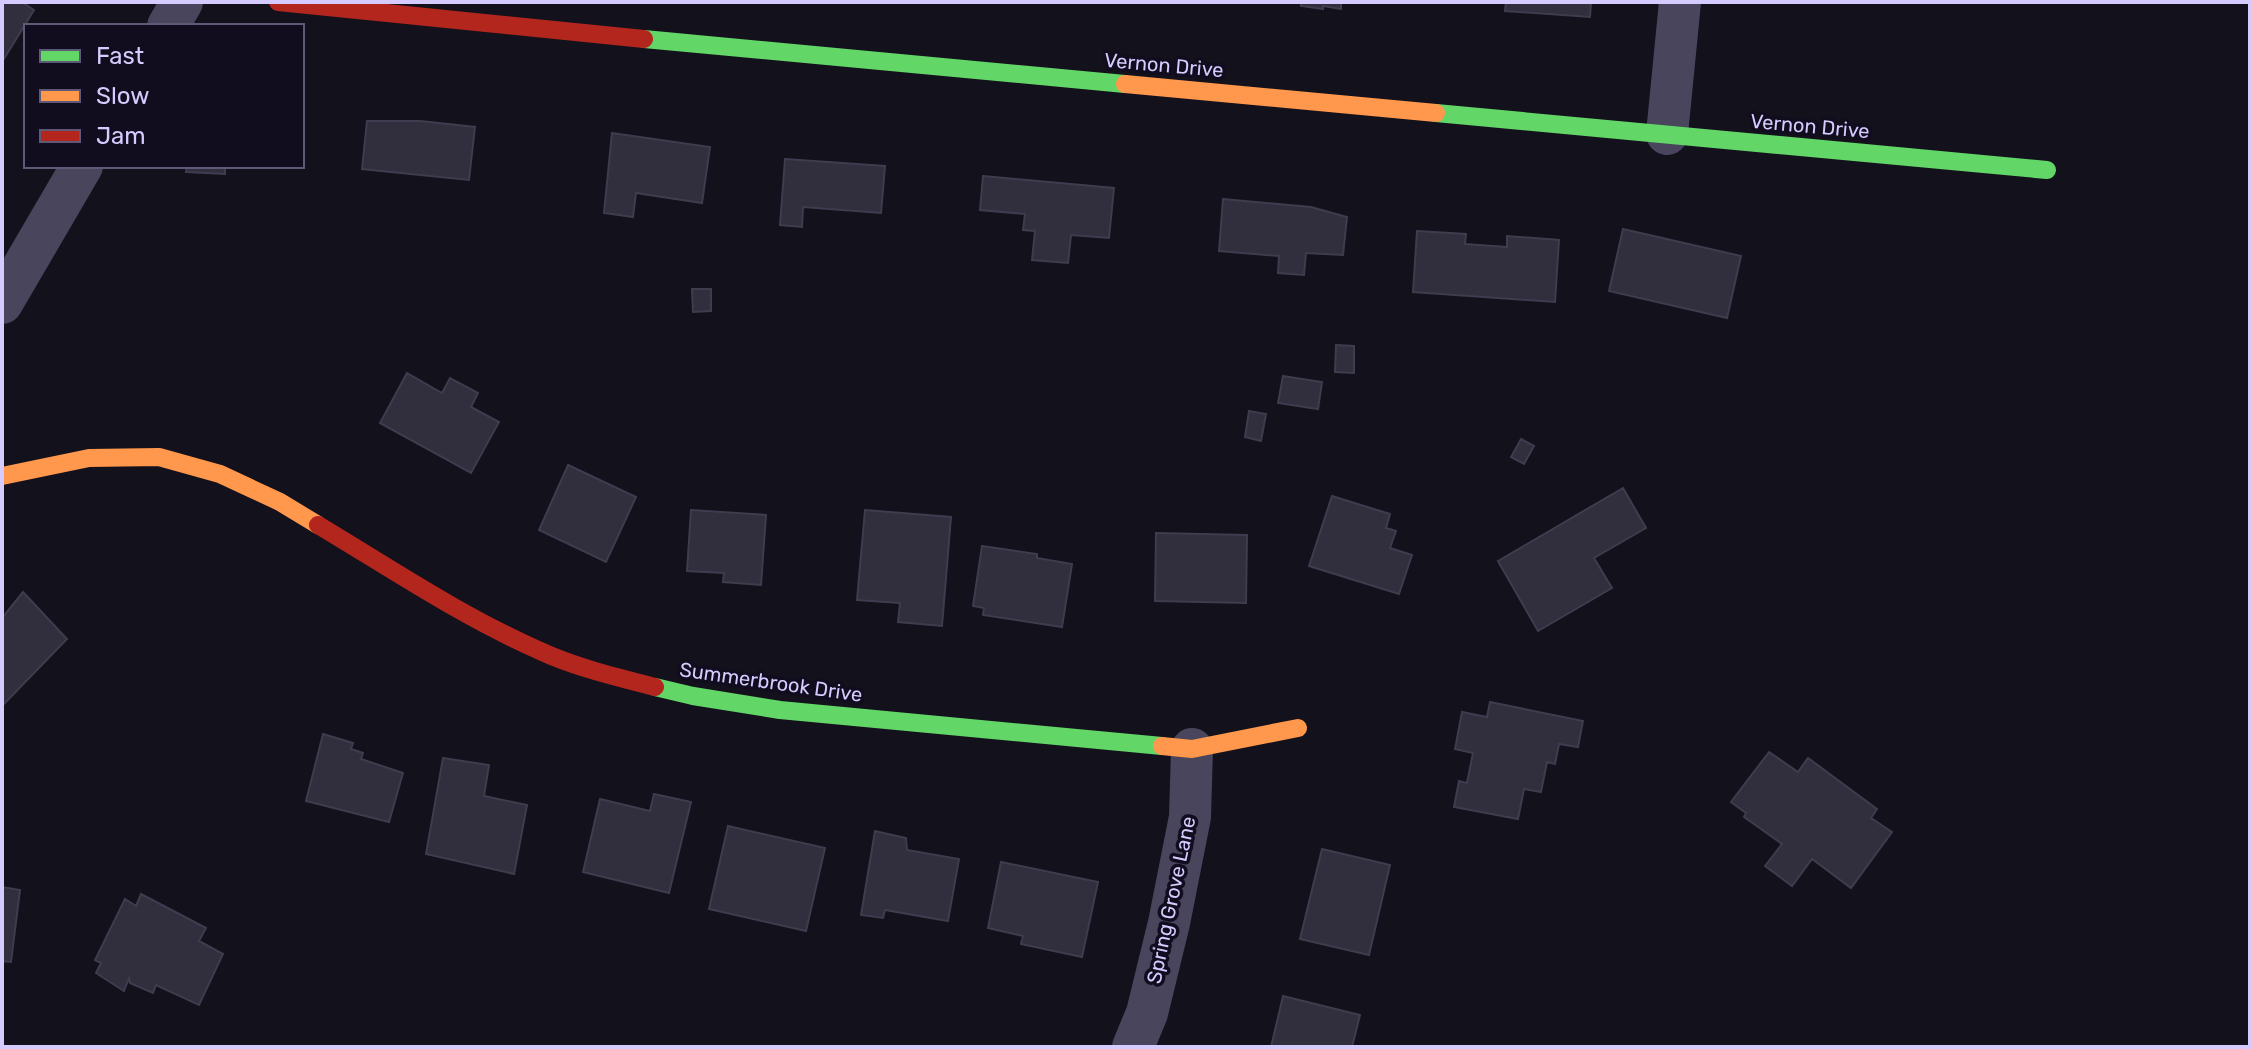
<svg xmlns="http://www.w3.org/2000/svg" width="2252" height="1049" viewBox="0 0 2252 1049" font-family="Rubik,sans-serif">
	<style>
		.building { fill: #312e3d; stroke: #403b4e; stroke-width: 2 }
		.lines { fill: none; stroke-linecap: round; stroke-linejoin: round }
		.street { stroke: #48455c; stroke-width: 42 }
		.fast { stroke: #63d668; stroke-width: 18 }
		.slow { stroke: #ff974d; stroke-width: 18 }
		.jam { stroke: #b3261e; stroke-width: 18 }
		.labels { text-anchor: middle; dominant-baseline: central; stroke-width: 7; stroke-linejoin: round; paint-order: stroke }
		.street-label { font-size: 20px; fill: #d5cbfe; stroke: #110d1f }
	</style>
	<rect width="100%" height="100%" fill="#13111b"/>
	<path class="building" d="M2,2H22L34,10L2,62Z
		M1301,2H1341V9L1323,6V9L1301,6Z
		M1506,2H1591L1590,17L1505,11Z
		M367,121H420L475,127L469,180L362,169Z
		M612,133L710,147L702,203L636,193L633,217L604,213Z
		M785,159L885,166L881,213L803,207L802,227L780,225Z
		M187,166H225V174L186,172Z
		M983,176L1114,188L1109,238L1071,235L1068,263L1032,260L1035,231L1023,230L1025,214L980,210Z
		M1223,199L1311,207L1347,217L1343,255L1306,253L1304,275L1278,273L1279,256L1219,251Z
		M1623,229L1741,256L1727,318L1609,291Z
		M1417,231L1466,234L1465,244L1507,247V236L1559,240L1555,302L1413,292Z
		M692,289H711V311L693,312Z
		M1336,345L1354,346V373L1335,372Z
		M407,373L442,393L450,378L478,393L471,407L499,422L471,473L380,423Z
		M1283,376L1322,382L1318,409L1278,403Z
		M1249,411L1266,414L1261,441L1245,437Z
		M1521,439L1534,446L1524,464L1511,457Z
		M568,465L636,497L606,562L539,530Z
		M1623,488L1646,528L1594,558L1612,588L1538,631L1498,561Z
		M1332,496L1390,514L1386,528L1396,531L1390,548L1412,555L1399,594L1309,566Z
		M691,510L766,515L761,585L723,582L724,573L687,571Z
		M865,510L951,517L942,626L898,622L900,603L857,600Z
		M1156,533L1247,535L1246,603L1155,601Z
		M982,546L1037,554V558L1072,564L1062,627L983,615L984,608L973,606Z
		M23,592L67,639L2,706V618Z
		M1490,702L1583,721L1578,747L1559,744L1555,764L1547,762L1541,792L1524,789L1518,819L1454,807L1459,781L1467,783L1473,753L1455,749L1462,712L1487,717Z
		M323,734L353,743L351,749L363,753L361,759L403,773L389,822L306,801Z
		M1769,752L1798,772L1808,758L1877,809L1871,818L1892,832L1851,888L1812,859L1792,886L1765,866L1782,844L1744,817L1746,813L1731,802Z
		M443,758L489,765L484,796L527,805L514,874L426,854Z
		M654,794L691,802L669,893L583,872L600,799L650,811Z
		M728,826L825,848L806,931L709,909Z
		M875,831L906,838L907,850L959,859L948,921L885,910L883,918L861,915Z
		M1322,849L1390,865L1369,955L1300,939Z
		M1001,862L1098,882L1082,957L1021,944L1023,936L988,928Z
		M2,887L20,890L11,962L2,961Z
		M141,894L206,928L199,941L223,954L199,1005L156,985L153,993L130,983L129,978L124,991L96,973L101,963L95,960L125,899L136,906Z
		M1283,996L1360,1015L1352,1047H1271Z"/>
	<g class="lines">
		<path class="street" d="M168,26L182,2
			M1667,134L1680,2
			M2,303L82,166
			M1133,1047L1147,1013L1169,923L1190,817L1192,749"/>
		<path class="fast" d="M644,39L1125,84
			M1436,113L2047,170
			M655,687L693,696L780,710L1162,746"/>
		<path class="slow" d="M1125,84L1436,113
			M2,476L89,458L159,457L220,474L280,502L318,525
			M1162,746L1192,749L1298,728"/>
		<path class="jam" d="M278,2L644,39
			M318,525C390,568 461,616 538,650C574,667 616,677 655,687"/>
	</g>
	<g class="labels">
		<g class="street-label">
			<text transform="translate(1164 65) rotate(5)">Vernon Drive</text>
			<text transform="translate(1810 126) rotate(5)">Vernon Drive</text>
			<text transform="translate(771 682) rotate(8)">Summerbrook Drive</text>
			<text transform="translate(1171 900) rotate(-78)">Spring Grove Lane</text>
		</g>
	</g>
	<rect width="2252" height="1049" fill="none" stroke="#d5cbfe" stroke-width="8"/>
	<rect x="24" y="24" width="280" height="144" fill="#110d1f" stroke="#5f5978" stroke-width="2"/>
	<rect x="40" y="50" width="40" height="12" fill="#63d668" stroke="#5f5978" stroke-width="2"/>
	<text x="96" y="64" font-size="24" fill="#d5cbfe">Fast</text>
	<rect x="40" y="90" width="40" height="12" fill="#ff974d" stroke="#5f5978" stroke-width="2"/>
	<text x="96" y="104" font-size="24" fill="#d5cbfe">Slow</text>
	<rect x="40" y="130" width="40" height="12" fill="#b3261e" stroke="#5f5978" stroke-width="2"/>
	<text x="96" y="144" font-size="24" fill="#d5cbfe">Jam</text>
</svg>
